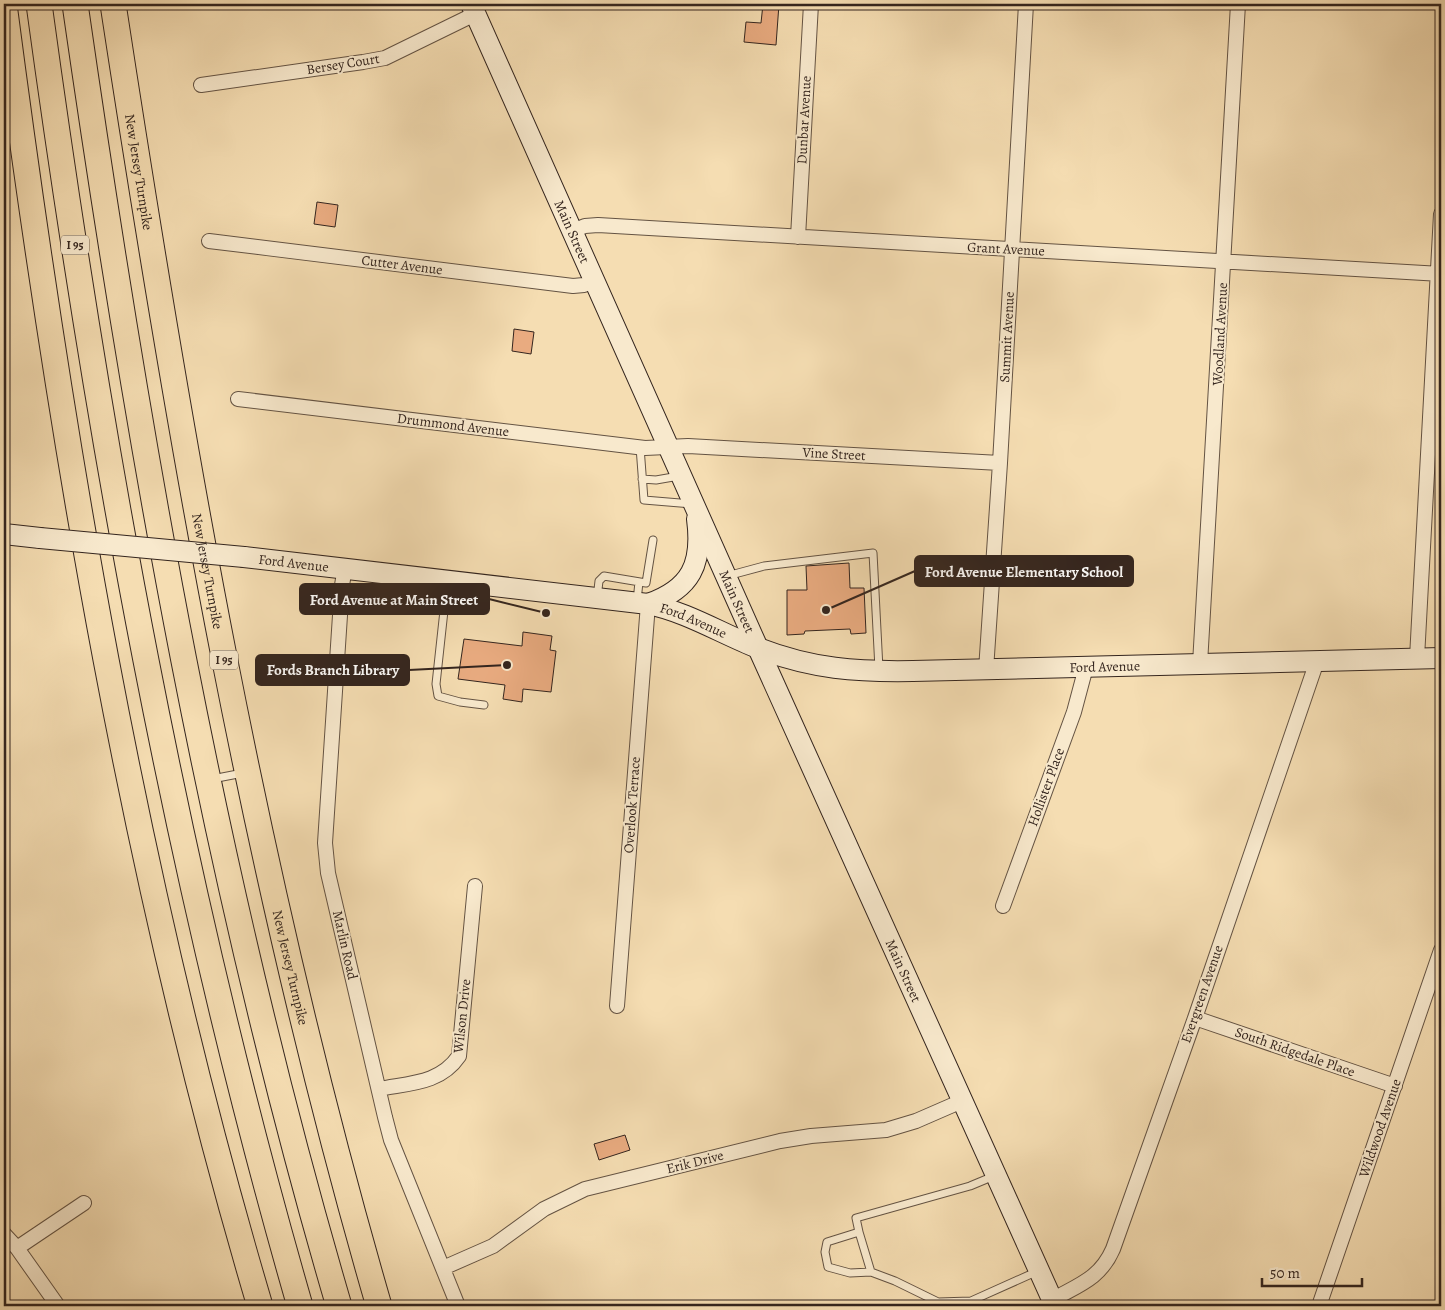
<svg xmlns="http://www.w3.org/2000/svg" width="1445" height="1310" viewBox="0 0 1445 1310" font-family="Alegreya,serif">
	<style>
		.building { fill: #e9ab80; stroke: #34251e }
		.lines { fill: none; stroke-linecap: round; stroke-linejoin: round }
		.lane-casing { stroke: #645343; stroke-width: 9 }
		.street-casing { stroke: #645343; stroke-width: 16 }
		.secondary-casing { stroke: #34251e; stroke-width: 22 }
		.highway-casing { stroke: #34251e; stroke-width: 27 }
		.lane { stroke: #f8e9cd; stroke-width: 7 }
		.street { stroke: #f8e9cd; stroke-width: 14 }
		.secondary { stroke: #f8e9cd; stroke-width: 20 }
		.highway { stroke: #f5ddb2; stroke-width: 25 }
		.secondary-bridge-casing { stroke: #34251e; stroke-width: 22; stroke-linecap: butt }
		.secondary-bridge { stroke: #f8e9cd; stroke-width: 20 }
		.labels { text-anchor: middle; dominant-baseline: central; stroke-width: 4; stroke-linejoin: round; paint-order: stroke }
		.shield { fill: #f8e9cd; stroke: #6f6052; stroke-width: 1 }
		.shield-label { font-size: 12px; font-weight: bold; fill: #34251e }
		.street-label { font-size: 14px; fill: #34251e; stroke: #f8e9cd }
		.leader { fill: none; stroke: #34251e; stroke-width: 2 }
		.callout-dot { fill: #34251e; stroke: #f8e9cd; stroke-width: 2 }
		.callout { fill: #34251e; stroke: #34251e; stroke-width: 2 }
		.callout-label { font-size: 15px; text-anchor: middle; font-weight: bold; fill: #fff }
	</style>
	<rect width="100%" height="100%" fill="#f5ddb2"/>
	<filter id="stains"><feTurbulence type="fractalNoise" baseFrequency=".004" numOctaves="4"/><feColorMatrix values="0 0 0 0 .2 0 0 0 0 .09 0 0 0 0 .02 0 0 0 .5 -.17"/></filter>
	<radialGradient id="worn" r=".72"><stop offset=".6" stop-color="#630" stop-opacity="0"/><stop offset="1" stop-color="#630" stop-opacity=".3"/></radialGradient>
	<path class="building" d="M763,4H779L776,45L744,42L746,22L761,23Z
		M317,202L338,205L335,227L314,224Z
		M514,329L534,332L531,354L512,351Z
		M849,563L850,588H864L866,633L851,634L850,629L805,631L804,634L787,635V590H807L806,566Z
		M523,632L552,636L550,650L556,651L551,692L523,689L522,702L503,699L505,685L458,679L464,639L522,646Z
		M625,1135L630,1150L599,1160L594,1144Z"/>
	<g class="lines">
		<g class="lane-casing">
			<path id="lane" d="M640,447L644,500L692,504
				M642,479L656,480L679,476
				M727,576L764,566L873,553L879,669
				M447,583L436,684L438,696L460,702L484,705
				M597,598L599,581L604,576L646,583L653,540
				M637,601L639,582
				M212,779L243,773
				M994,1176L970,1186L856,1218L859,1232L827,1242L825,1252L828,1267L850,1273L871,1272L895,1281L938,1302L971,1301L1038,1271
				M859,1232L871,1272"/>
		</g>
		<g class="street-casing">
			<path id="street" d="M201,85L363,62L385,58L475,14
				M572,231L585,226L598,225L1441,274
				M798,237L811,4
				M209,241L573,286L584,285L595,281
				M238,399L645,448L688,446L1000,463
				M345,568L342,585L325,843L328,873L385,1117L391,1140L458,1306
				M1417,658L1441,214
				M1200,664L1238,4
				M986,670L1000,463L1026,4
				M1003,906L1074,712L1086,667
				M617,1006L648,604
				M1195,1018L1395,1086
				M379,1089C409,1083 440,1084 459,1056L475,886
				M4,1234L17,1248L58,1306
				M17,1248L84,1203
				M443,1268L493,1246L544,1209L585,1189L780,1141L811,1136L886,1130L916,1121L962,1101
				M1052,1300C1078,1285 1100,1279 1113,1249L1195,1018L1317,661
				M1319,1306L1441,950"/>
		</g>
		<g class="secondary-casing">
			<g id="secondary">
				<path id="s1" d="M471,4L758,648L1055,1306"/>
				<path d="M4,534L40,538"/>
				<path id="s2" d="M244,557L648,604C687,612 722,634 758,648C812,669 857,672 913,671L1441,658"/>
				<path d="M648,604C691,589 703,564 697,519"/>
			</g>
		</g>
		<g class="highway-casing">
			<g id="highway">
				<path d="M4,4C61,442 134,882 260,1306"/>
				<path d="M39,4C99,443 177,880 300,1306"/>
				<path d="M75,4C138,442 214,881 339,1306"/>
				<path id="s3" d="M113,4C180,442 255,880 379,1306"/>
			</g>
		</g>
		<use href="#lane" class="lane"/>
		<use href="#street" class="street"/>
		<use href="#secondary" class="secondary"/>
		<use href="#highway" class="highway"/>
		<g class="secondary-bridge-casing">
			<path id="secondary-bridge" d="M40,538L244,557"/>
		</g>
		<use href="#secondary-bridge" class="secondary-bridge"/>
	</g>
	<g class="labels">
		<g class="shield">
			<rect x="61" y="235.5" width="28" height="19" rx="4"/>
			<rect x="210" y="650.5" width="28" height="19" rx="4"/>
		</g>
		<g class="shield-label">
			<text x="75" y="245">I 95</text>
			<text x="224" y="660">I 95</text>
		</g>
		<g class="street-label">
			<text transform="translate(343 64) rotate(-9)">Bersey Court</text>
			<text transform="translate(804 120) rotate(-87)">Dunbar Avenue</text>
			<text stroke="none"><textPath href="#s3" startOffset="170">New Jersey Turnpike</textPath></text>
			<text stroke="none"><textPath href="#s1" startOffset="249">Main Street</textPath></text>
			<text transform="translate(1006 249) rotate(3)">Grant Avenue</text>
			<text transform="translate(402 265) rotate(7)">Cutter Avenue</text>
			<text transform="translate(1220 334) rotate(-87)">Woodland Avenue</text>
			<text transform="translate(1007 337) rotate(-87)">Summit Avenue</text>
			<text transform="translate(453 425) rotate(7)">Drummond Avenue</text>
			<text transform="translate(834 454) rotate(3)">Vine Street</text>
			<text stroke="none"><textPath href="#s2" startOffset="50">Ford Avenue</textPath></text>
			<text stroke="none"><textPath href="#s3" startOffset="575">New Jersey Turnpike</textPath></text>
			<text stroke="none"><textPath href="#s1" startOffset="654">Main Street</textPath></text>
			<text stroke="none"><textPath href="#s2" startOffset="455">Ford Avenue</textPath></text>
			<text stroke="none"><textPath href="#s2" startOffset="875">Ford Avenue</textPath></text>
			<text transform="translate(1046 787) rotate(-70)">Hollister Place</text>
			<text transform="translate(632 805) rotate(-86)">Overlook Terrace</text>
			<text transform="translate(345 945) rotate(77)">Marlin Road</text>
			<text stroke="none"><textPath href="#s3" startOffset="980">New Jersey Turnpike</textPath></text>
			<text stroke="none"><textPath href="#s1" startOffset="1059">Main Street</textPath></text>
			<text transform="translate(1202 994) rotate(-71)">Evergreen Avenue</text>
			<text transform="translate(462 1016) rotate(-84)">Wilson Drive</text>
			<text transform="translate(1295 1052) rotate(19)">South Ridgedale Place</text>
			<text transform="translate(1380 1128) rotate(-71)">Wildwood Avenue</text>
			<text transform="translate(695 1162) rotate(-14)">Erik Drive</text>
		</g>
	</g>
	<path class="leader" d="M826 610L915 571M546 613L489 599M507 665L409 670"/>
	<g class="callout-dot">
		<circle cx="826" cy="610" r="5"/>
		<circle cx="546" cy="613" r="5"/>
		<circle cx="507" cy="665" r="5"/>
	</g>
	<g class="callout">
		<rect x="915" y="556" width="218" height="30" rx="5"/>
		<rect x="300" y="584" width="189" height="30" rx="5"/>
		<rect x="256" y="655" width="153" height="30" rx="5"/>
	</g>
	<g class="callout-label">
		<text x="1024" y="577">Ford Avenue Elementary School</text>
		<text x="394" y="605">Ford Avenue at Main Street</text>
		<text x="333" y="675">Fords Branch Library</text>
	</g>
	<rect width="1445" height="1310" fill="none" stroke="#f5ddb2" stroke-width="20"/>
	<rect x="5" y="5" width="1435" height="1300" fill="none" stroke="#34251e" stroke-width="2.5"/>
	<rect x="10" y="10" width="1425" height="1290" fill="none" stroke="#34251e"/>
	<path d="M1262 1278v8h100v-8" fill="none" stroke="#34251e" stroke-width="2.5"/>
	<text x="1270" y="1278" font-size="15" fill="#34251e" stroke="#f8e9cd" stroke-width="4" paint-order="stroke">50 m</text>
	<rect width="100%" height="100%" filter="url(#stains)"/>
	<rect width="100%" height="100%" fill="url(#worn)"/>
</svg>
